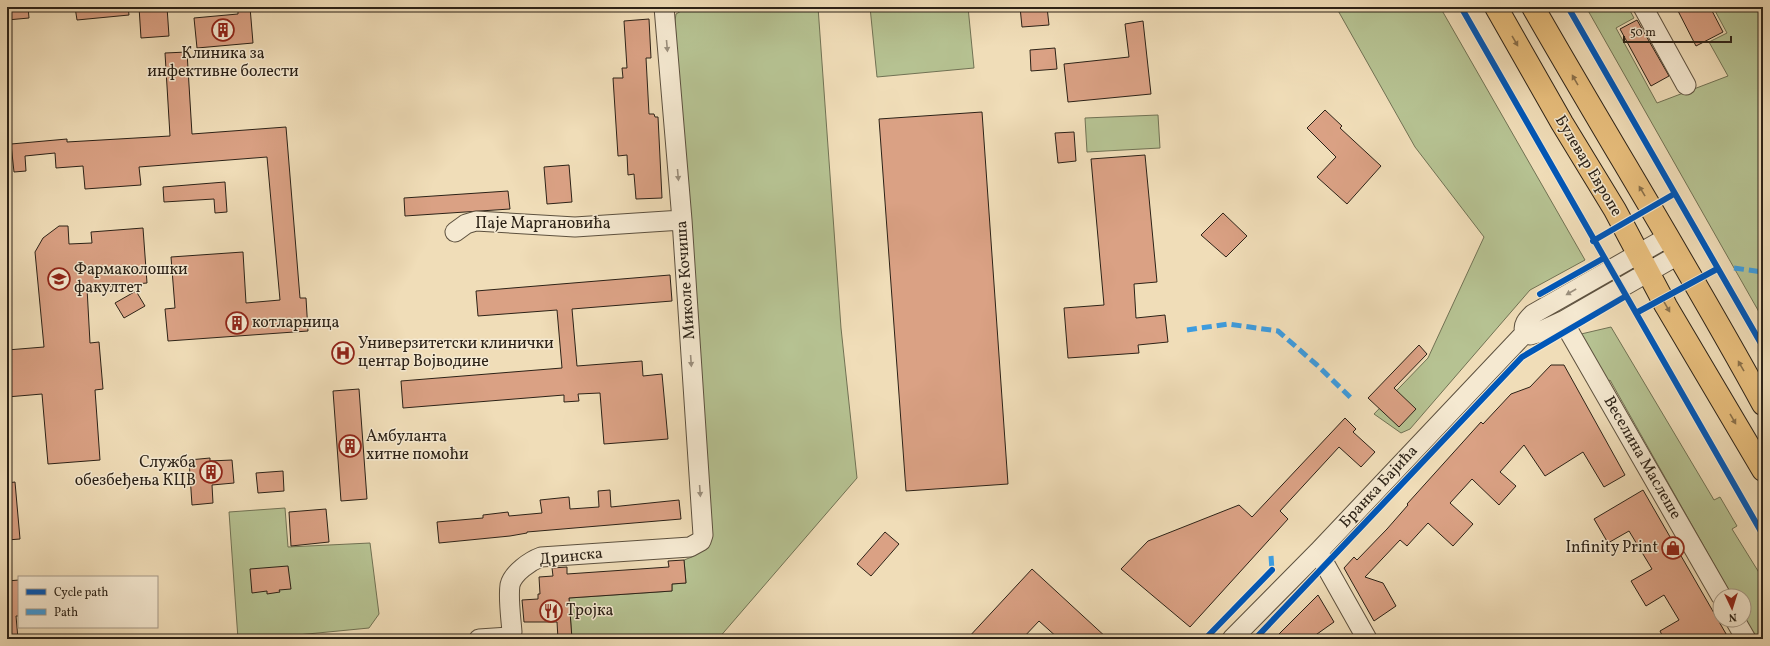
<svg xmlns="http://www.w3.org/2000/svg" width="1770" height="646" viewBox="0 0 1770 646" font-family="Vollkorn,serif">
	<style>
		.green { fill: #b6c292; stroke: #717254 }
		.building { fill: #daa184; stroke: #2c2217 }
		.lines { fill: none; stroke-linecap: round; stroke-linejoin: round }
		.minor-casing { stroke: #5d513f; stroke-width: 21 }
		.major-casing { stroke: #2c2217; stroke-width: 24 }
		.minor { stroke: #f5e9d1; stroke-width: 19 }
		.major { stroke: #e8be7c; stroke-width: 22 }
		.quiet { stroke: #3d9cdf; stroke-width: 5; stroke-dasharray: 10 5; stroke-linecap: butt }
		.cycleway-casing { stroke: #f5e9d1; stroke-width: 8 }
		.cycleway { stroke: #0057b8; stroke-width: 6 }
		.oneway { fill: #8a704a }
		.oneway2 { fill: #9b8f7d }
		.labels { text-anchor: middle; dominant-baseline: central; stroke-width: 3; stroke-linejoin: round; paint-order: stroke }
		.poi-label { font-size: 16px; fill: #2c2217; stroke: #f5e9d1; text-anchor: start }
		.street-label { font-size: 16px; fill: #2c2217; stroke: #f5e9d1 }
	</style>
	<rect width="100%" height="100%" fill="#f0ddb8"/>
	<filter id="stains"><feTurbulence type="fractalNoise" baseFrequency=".005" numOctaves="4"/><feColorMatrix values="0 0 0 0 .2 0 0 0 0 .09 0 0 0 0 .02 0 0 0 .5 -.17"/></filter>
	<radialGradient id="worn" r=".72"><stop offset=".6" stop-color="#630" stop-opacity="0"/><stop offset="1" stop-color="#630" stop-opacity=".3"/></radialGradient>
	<path class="green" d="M725,7H818L841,328L857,478L718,639H572L569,598L672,591V584L686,583L684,560L692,557L705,549L675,21L676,14L683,10Z
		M870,7H968L974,68L877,77Z
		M1336,7H1440L1585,260L1530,290L1410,429L1401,433L1374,414L1428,358L1484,237L1415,147Z
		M1586,7H1628L1634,18L1616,28L1657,103L1728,76L1709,42L1727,33L1713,7H1763V319Z
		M1158,115L1160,148L1087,152L1085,118Z
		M1611,327L1714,500L1720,497L1737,526L1732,529L1763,579V639H1756L1744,617V596H1732L1610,380L1603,384L1564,338Z
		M285,508L288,547L370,543L379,614L369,628L256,639H238L229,512Z"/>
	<path class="building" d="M7,7H28L29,18L7,20Z
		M75,7H128L129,15L77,20Z
		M139,7H167L169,36L141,38Z
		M238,7H250L253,43L197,48L194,18L238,14Z
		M1020,7H1047L1049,25L1022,27Z
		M1676,7H1710L1723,32L1696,46Z
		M649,19L651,58H646L649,114H654L655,117H658L662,198L636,199L634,174L628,175L627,155L618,156L613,78H623L622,68H627L624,21Z
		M1637,20L1669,76L1651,86L1620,29Z
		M1143,21L1151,94L1068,102L1064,64L1129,57L1125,24Z
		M1055,48L1057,69L1031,71L1030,50Z
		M187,52L192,134L286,127L300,298H306L308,331L168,341L165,309L175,308L171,257L243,252L246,303L280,300L267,157L139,167L141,185L85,189L83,166L56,168L55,153L25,156L26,171L14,172L11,144L67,139V142L170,136L165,53Z
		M1325,110L1342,126L1340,128L1381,166L1347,204L1317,177L1336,157L1307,128Z
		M982,112L1008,484L906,491L879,119Z
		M1074,132L1076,161L1058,163L1055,133Z
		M1145,155L1157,282L1134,284L1136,318L1165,315L1168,342L1138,345L1139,353L1068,358L1064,308L1104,305L1091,159Z
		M569,165L572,202L547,204L544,167Z
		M225,182L227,212L215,213L214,199L164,202L163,187Z
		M508,191L510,209L405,216L404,198Z
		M1223,213L1247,236L1226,257L1201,235Z
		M59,226H68L69,244L92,243L91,232L143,228L147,283L87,288L90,343L99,342L103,389L95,390L100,460L48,464L42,394L7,397V350L44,347L35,252L43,238Z
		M670,275L672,301L572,309L577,366L642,361L643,376L662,374L668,439L604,444L600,393L578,394L579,401L564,402V395L403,408L401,381L562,368L557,310L478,316L476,291Z
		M136,291L145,306L124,318L115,303Z
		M1419,345L1427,354L1394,388L1416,409L1399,427L1368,398Z
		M1551,365H1564L1625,475L1604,487L1583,452L1545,476L1524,445L1500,472L1516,486L1499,505L1472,479L1450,503L1473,524L1453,546L1428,523L1407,546L1400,540L1365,577L1383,583L1396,606L1374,621L1344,568L1354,557L1357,560L1387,529L1408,505L1407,504L1481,422L1483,424L1511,394L1530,387Z
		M359,389L367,499L341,501L333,391Z
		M1345,418L1356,429L1353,432L1375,452L1361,467L1339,447L1280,511L1288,519L1190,627L1121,569L1148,541L1239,505L1252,517Z
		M210,458V461L232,460L234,483L212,485L213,503L192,505L189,460Z
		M283,471L284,491L258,493L256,473Z
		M15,482L20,539L7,540V483Z
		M610,490L611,507L679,500L681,519L527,532V533L510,536L439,543L437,522L483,518V515L508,512L509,516L542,513L540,500L569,497L570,509L599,507L598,491Z
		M1643,490L1729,639H1664L1660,631L1679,620L1664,595L1646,606L1631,581L1652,569L1629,531L1608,543L1594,519Z
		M326,509L329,542L291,546L289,512Z
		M885,532L899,544L871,576L857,564Z
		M684,560L686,583L672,584V591L569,598L572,639H558L557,622H524L522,600L538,599V594H540L539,577L553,576L552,568L567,567V574L669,567L668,561Z
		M288,566L291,589L279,590L280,592L267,594V591L252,593L250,569Z
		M1032,569L1108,639H1059L1039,621L1022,639H967Z
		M19,580V616H16L18,639H7V581Z
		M1318,595L1334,622L1310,639H1274Z"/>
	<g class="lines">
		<g class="minor-casing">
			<path id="minor" d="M1643,7L1686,85
				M455,232L466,224L476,221L575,227L682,220
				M1563,321L1721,596
				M1525,333C1522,325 1527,320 1533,314L1668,237
				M1525,333L1530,335L1537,333L1563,321L1678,255
				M1318,552L1367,639
				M1735,620L1746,639
				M479,639L509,637L512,632C511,619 508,598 510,585C513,573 530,561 541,557L690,547L701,541L703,535L682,220L664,7
				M1232,639L1318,552L1525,333"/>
		</g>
		<g class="major-casing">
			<path id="major" d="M1496,7L1562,123L1615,210L1666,306L1763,470
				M1533,7C1609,140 1690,270 1763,404"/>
		</g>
		<use href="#minor" class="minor"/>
		<use href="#major" class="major"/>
		<path class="quiet" d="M1734,268L1763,272
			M1187,330L1228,324L1278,331L1317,365L1352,399
			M1271,556L1272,570"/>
		<g class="cycleway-casing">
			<path id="cycleway" d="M1461,7L1763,535
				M1568,7L1763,347
				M1593,241L1674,194
				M1540,294L1604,258
				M1636,313L1717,269
				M1205,639L1272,570
				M1255,639L1522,357L1626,296"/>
		</g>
		<use href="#cycleway" class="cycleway"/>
	</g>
	<defs><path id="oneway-solid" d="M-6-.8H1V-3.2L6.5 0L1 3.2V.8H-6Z"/></defs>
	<g class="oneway">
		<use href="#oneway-solid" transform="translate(1515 41) rotate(60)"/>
		<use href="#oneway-solid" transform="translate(1575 80) rotate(-120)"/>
		<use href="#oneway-solid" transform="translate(1642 191) rotate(-121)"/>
		<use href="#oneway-solid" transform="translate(1667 307) rotate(60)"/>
		<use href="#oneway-solid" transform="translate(1741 366) rotate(-120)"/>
		<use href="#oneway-solid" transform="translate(1733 419) rotate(60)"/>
	</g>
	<g class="oneway2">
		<use href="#oneway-solid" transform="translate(667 46) rotate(85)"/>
		<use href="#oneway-solid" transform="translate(678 175) rotate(85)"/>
		<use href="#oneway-solid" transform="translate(1571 292) rotate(150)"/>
		<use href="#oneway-solid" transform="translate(691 361) rotate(86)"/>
		<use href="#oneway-solid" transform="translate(700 491) rotate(86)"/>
	</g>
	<defs>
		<g id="building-ring" transform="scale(1.15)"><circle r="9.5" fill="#f5e9d1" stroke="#8f2418" stroke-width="1.5"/><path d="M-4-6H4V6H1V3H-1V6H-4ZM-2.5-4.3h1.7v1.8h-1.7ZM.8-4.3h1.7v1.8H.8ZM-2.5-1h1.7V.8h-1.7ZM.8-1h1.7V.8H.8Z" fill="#8f2418"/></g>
		<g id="university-ring" transform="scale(1.15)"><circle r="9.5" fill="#f5e9d1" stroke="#8f2418" stroke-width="1.5"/><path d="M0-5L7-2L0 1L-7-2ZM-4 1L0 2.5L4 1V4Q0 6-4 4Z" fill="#8f2418"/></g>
		<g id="hospital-ring" transform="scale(1.15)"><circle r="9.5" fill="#f5e9d1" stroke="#8f2418" stroke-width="1.5"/><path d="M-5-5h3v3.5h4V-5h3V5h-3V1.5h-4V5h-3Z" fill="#8f2418"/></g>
		<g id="shop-ring" transform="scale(1.15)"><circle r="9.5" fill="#f5e9d1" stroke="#8f2418" stroke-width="1.5"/><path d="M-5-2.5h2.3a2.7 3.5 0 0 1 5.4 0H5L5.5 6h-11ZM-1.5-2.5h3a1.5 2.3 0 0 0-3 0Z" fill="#8f2418"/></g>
		<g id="restaurant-ring" transform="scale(1.15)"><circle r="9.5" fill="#f5e9d1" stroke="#8f2418" stroke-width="1.5"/><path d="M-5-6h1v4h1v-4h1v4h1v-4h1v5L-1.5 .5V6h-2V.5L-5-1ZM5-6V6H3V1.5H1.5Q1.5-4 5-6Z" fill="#8f2418"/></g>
	</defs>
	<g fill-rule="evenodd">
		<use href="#building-ring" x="223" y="30"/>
		<use href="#university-ring" x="59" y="279"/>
		<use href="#building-ring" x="237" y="323"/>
		<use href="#hospital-ring" x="343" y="353"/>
		<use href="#building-ring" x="350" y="446"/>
		<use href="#building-ring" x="211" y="472"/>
		<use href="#shop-ring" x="1673" y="548"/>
		<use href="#restaurant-ring" x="551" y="611"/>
	</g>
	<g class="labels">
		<g class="poi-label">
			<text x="223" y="54" text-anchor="middle">Клиника за<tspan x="223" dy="18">инфективне болести</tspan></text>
			<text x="74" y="270">Фармаколошки<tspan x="74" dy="18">факултет</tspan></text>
			<text x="252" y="323">котларница</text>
			<text x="358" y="344">Универзитетски клинички<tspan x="358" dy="18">центар Војводине</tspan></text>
			<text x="366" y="437">Амбуланта<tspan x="366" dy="18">хитне помоћи</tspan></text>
			<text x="196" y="463" text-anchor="end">Служба<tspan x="196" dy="18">обезбеђења КЦВ</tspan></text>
			<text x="1658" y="548" text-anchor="end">Infinity Print</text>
			<text x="566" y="611">Тројка</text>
		</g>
		<g class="street-label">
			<text transform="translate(1588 166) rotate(59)">Булевар Европе</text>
			<text x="543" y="224">Паје Маргановића</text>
			<text transform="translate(686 280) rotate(-94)">Миколе Кочиша</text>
			<text transform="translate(1642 458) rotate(60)">Веселина Маслеше</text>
			<text transform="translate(1379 487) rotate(-47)">Бранка Бајића</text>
			<text transform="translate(571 557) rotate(-6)">Дринска</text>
		</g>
	</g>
	<rect width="1770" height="646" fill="none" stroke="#f0ddb8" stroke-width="24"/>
	<rect x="8" y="8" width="1754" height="630" fill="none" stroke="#2c2217" stroke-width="2"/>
	<rect x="12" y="12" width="1746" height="622" fill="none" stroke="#2c2217"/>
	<rect x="18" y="576" width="140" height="52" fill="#f5e9d1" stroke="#a59987"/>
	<rect x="26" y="589" width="20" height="6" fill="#0057b8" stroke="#a59987"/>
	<text x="54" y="596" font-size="12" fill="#2c2217">Cycle path</text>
	<rect x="26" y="609" width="20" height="6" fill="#3d9cdf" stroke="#a59987"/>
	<text x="54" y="616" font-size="12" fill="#2c2217">Path</text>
	<g transform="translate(1732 608) rotate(176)"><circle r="19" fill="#f5e9d1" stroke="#a59987"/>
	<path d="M0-3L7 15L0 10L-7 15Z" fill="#8f2418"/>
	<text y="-6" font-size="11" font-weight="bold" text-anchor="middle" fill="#2c2217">N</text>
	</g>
	<path d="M1624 36v6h107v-6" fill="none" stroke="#2c2217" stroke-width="2"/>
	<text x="1630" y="36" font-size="12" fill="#2c2217" stroke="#f5e9d1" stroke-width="3" paint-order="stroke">50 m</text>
	<rect width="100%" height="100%" filter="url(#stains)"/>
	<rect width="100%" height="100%" fill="url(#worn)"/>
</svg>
